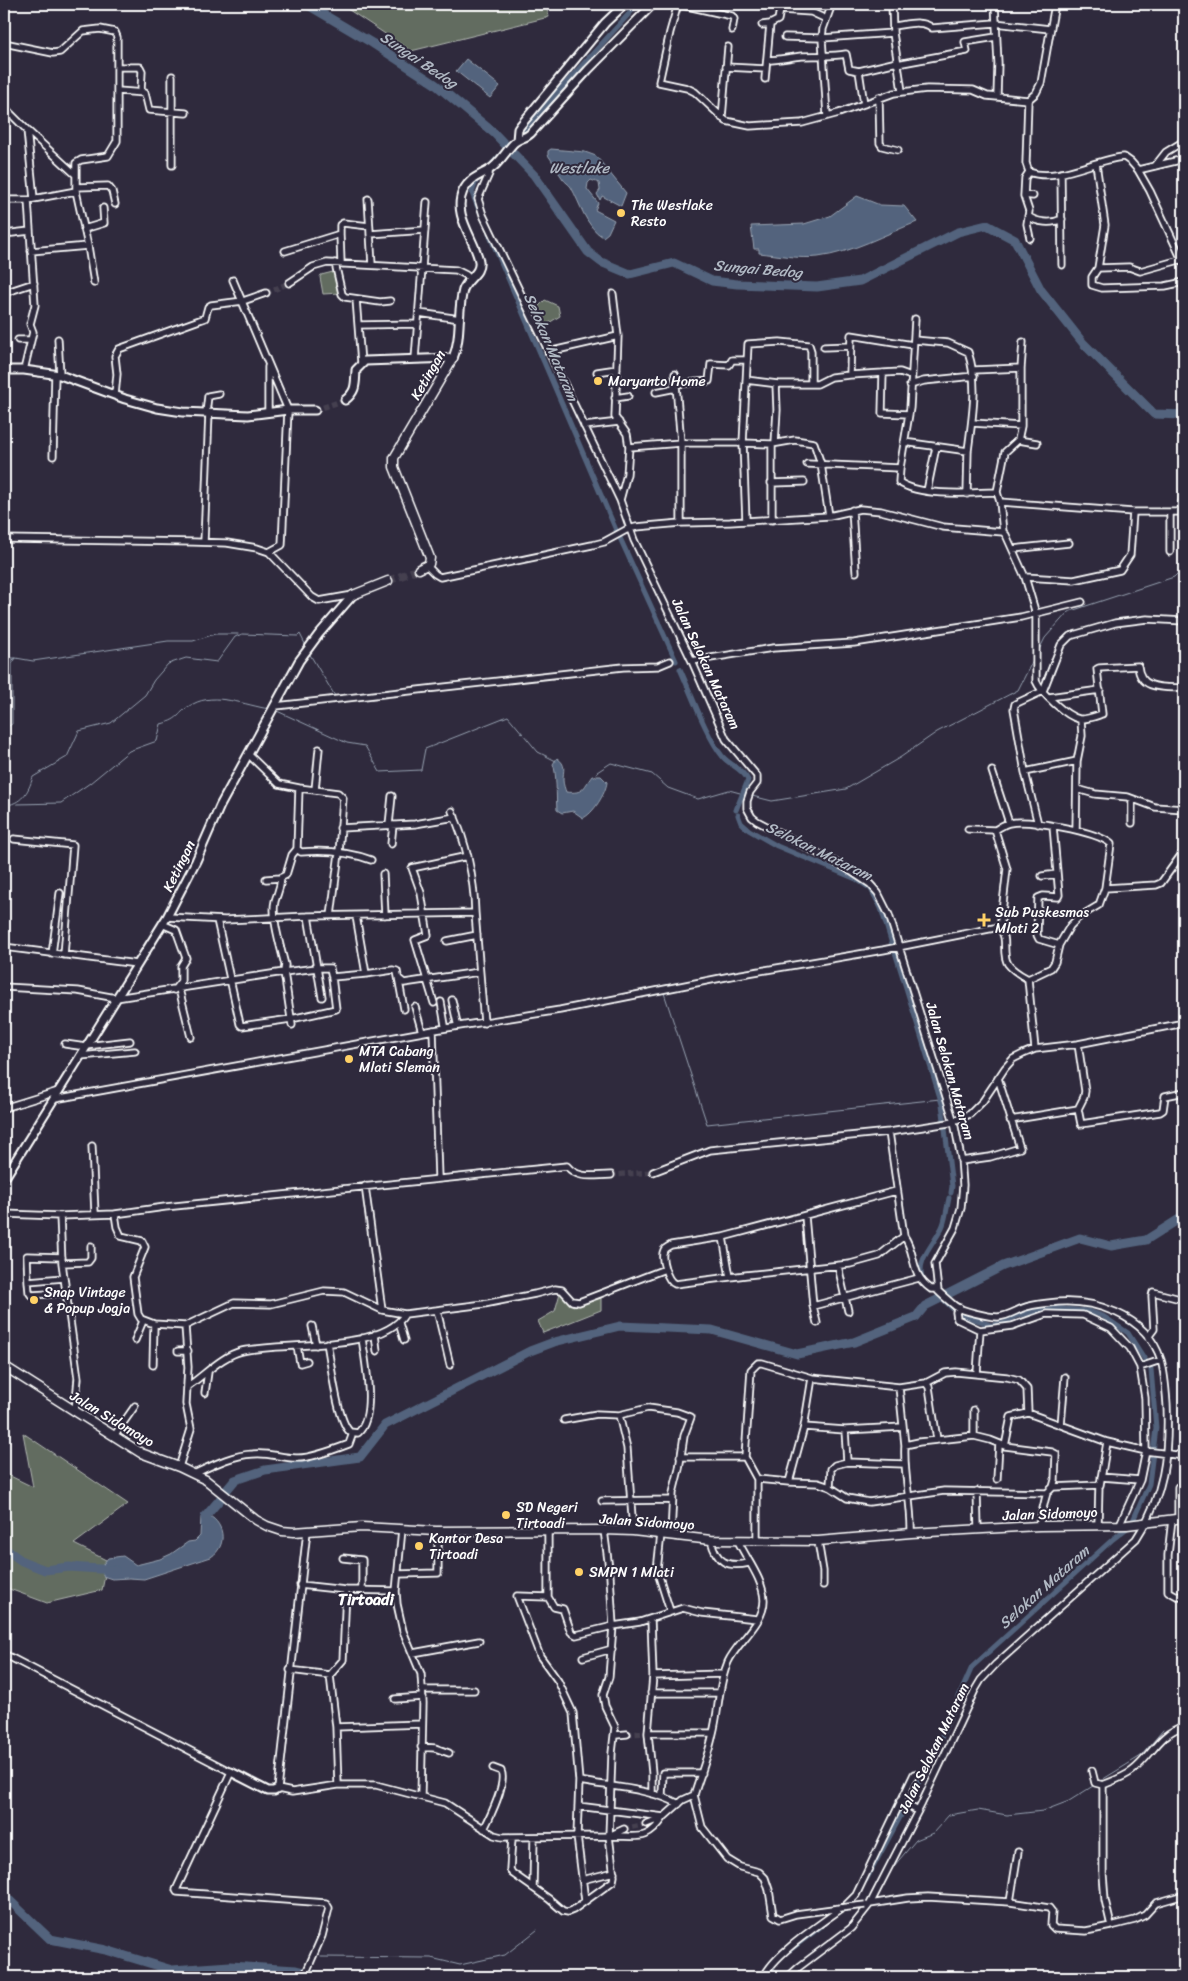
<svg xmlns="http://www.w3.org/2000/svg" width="1188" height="1981" viewBox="0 0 1188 1981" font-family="Sriracha,sans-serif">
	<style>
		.green { fill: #626c60; stroke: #b0b6b0 }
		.water { fill: #52647d; stroke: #97a2b1 }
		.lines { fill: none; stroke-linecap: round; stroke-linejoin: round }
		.stream { stroke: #97a2b1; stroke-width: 1 }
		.canal { stroke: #52647d; stroke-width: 5 }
		.river { stroke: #52647d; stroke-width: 9 }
		.minor-tunnel { stroke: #443f50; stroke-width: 5.5; stroke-dasharray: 5.5 3; stroke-linecap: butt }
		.secondary-tunnel { stroke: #443f50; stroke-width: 8; stroke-dasharray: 8 4; stroke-linecap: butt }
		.minor-casing { stroke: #fff; stroke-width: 9 }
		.tertiary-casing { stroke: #fff; stroke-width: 11 }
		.secondary-casing { stroke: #fff; stroke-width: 11 }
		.minor { stroke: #2f2a3d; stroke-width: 5.5 }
		.tertiary { stroke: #2f2a3d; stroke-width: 7 }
		.secondary { stroke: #2f2a3d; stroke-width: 8 }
		.minor-bridge-casing { stroke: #fff; stroke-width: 9; stroke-linecap: butt }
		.minor-bridge { stroke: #2f2a3d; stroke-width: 5.5 }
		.poi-dot { fill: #ffd166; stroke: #2f2a3d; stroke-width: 2 }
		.labels { text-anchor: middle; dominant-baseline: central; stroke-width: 4; stroke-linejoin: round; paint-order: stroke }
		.poi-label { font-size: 14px; fill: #fff; stroke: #2f2a3d; text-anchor: start }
		.street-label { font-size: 14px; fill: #fff; stroke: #2f2a3d }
		.water-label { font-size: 15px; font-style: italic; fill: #b1b9c4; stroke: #2f2a3d }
		.quarter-label { font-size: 16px; font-weight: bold; fill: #fff; stroke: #2f2a3d }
	</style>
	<rect width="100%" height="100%" fill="#2f2a3d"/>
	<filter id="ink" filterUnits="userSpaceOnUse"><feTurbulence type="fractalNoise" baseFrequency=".02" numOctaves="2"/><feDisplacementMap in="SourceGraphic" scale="10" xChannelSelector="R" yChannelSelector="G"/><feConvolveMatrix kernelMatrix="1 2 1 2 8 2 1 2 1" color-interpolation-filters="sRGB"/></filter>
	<g filter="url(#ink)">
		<path class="green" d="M340,4H546L549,17L411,51Z
			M333,272L338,279L340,293L323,294L320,277L321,275Z
			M545,300L558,306L560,316L544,326L535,310Z
			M560,1293L573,1306L601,1298V1310L543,1333L538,1321L555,1311Z
			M23,1433L128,1504L74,1544L108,1561L102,1590L47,1603L4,1587V1473L33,1487Z"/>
		<path class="water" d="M466,59L500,86L490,98L456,71Z
			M551,149L585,152L596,156L626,193L621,206L602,196L600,200L597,194L600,190L599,183L591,180L588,183L587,189L598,203L595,210L614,220L608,233L603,237C586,227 580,203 571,187C569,184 565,182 563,179C557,171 554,163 548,155V151Z
			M857,196L880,205L904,206L917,222C885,234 852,253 818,257C798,259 779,255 759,253V249H754L751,226L804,224L830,216Z
			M557,758C567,765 563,770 563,780C563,784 565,789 566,792C584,794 583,788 592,776H601L607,782C606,793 593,814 583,818L573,811L562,813L557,810C556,798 557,773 553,764Z
			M205,1514C224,1520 229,1545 211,1557L144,1579L129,1578L112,1579L103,1576V1564L108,1558L123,1556L136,1565L160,1559L171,1554L188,1542L195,1541L200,1536L201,1517Z"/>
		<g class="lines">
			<path class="stream" d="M1039,650L1045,638L1068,612L1174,577L1184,567
				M309,653L335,696
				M4,658H16L12,664V724L4,729
				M4,665L16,658L33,661L168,641H193L215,634H238
				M277,711L347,743L365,746L380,772L421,770L425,749L508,716L538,752L556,761
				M595,776L597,772L611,763L652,774L668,788L698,799L729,790L740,793
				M745,794H746
				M752,796L772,801L846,789L901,757L937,732L1018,690L1033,660
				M17,804L61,803L90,783L129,751L157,741L161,724C182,719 178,711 193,704C215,692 245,705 269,709
				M4,806C22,803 28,793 33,777L67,757L79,731L111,723L145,695L154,680L168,664L186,658L217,662L235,637L242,634L298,636L300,634L306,646
				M664,993L707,1124L940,1099
				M1100,1781L1141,1756L1163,1730
				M894,1866L916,1840L933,1833L949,1815L978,1810L1007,1815L1043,1811L1069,1801L1093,1786
				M321,1957L431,1958L460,1965L505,1955L537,1930"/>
			<path class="canal" d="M524,129L638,4
				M489,167L502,153
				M479,210L472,193L476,181L480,178
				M489,234L616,530
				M620,538L676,661
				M680,669C691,693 707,738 723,757C731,766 742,768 748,780L736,810
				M738,815L741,823L749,830L777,846L856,879L871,889L881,908L892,944
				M895,952L942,1104L944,1120
				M945,1129L952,1186L951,1193
				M923,1279C914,1261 937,1241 943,1225C946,1217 947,1207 949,1198
				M944,1300L952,1308
				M866,1880L931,1760L972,1667L1113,1539L1131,1525L1149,1484L1156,1428L1151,1369L1128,1333L1103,1316L1088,1311L1049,1308L1016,1316L1004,1323L991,1325L962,1315
				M790,1950L823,1925
				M770,1977L773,1966"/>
			<path class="river" d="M306,4L372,43L435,84L494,133L534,175L588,252L601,262L630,274L674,263L712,281L737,284L817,287L860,281L958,232L987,225L1015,240L1041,290L1083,343L1154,414L1184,415
				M944,1296L1003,1266L1080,1238L1111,1246L1146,1240L1184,1216
				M225,1492L235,1480L265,1470L360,1457L385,1425L530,1351L554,1342L620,1326L712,1330L797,1354L854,1342L916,1317L925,1306L939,1299
				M207,1524L205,1517L222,1497
				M4,1548L22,1561L45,1570L69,1567L115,1570
				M4,1895L50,1939L106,1950L172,1970L230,1966L296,1970L325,1977"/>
			<path class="minor-tunnel" d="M266,293L289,283
				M315,410L345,400
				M611,1175L653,1172
				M627,1734L648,1733
				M624,1829L646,1824"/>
			<path class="secondary-tunnel" d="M388,581L419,569"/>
			<g class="minor-casing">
				<path id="minor" d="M678,4L670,32L659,82L687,88L695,92L726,121L750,126L802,123L839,113L894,93L927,89L973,90L987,96L1028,100
					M678,4L732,16L734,19L732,30
					M892,4L893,33L902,91
					M995,4L998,63L997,97
					M780,10L811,12L826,19
					M762,25L770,24
					M893,26C904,25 923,19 932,28L995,23L1050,29
					M785,37L822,38L893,33
					M4,43L53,53L60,52L83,31L100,29L115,32L117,37V141L108,156L81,160L76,163V191L88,246L31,251
					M767,60C779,60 791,57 802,56C817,55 831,57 846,54L849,69L859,71L864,104
					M897,64L967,51L965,42L996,37
					M118,67H140L142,71L141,91
					M726,67L766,69
					M859,71L897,62
					M172,76V165
					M765,79L770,24L778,20L781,4
					M118,91L145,93L149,110L186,113
					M879,97L880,143L882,146L898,150
					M1028,100L1026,163L1029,172L1025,178L1024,196L1029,211L1027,224L1030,238
					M1028,100L1036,93L1041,83L1055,4
					M4,107L27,130L34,199
					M827,116L822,38L823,29L832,4
					M722,118L728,47
					M27,130L76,175
					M1096,164L1105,225L1098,268L1092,277V285L1102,288L1165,286L1184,282
					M1155,166L1166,152L1184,141
					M489,170V174L478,199L483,215L620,500L634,540L691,659L726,739L757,776V783L750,792L747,801V808L752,817L757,821L846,868L870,884L878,893L889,915L954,1122L961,1158L963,1185L961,1208L955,1228L935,1264L938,1291C943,1296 949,1301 955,1306C962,1311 989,1317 998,1317C1008,1316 1015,1311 1023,1308C1031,1305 1041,1304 1049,1303C1092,1297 1147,1315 1161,1360C1165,1374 1166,1391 1167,1405C1169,1455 1164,1496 1136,1539L996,1664L981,1680L975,1690L921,1805L870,1904L851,1928L799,1967L788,1977
					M1138,170L1150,191L1184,264
					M1029,172C1057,183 1095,159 1124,157L1131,162L1138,170L1184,159
					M1061,173L1062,265
					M76,187L108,186L112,191L115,204
					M1024,195L1033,196
					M368,199L372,265
					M4,200H28L76,191
					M1028,216C1037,223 1052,224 1062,219
					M84,229L104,223L103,208
					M4,234L30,231
					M340,234L341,263
					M370,234L425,230
					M88,246L94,283
					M285,251L340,234V225L343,223L369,226
					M335,263L342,294L345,297L380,302L390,301
					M1098,268L1129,267L1140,271L1183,259
					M233,280L288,410L282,545L269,552
					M289,283L313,267L327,263L456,270L466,275L470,279
					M4,293L34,283
					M613,294L618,336L615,417L627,434L629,447L681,443V523
					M356,299L361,363
					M419,313L460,319
					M358,325L418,324
					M58,339L60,375
					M18,340H31
					M914,340L948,343L968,352C979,385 972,417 968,451
					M824,347L850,346
					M548,352L618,336
					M415,359L427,202
					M24,370L33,332L30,324L35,305L28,200
					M974,370L1021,368
					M597,372L617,369
					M883,373L882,413L909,414
					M675,374L681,443H743L748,344L780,342L809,345L811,351V384
					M850,375L851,335L913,345
					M746,380L778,384H817L831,377L850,375L900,372L911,376
					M676,384L709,381L711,364L729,365L732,360H747
					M910,385L924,381L974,376
					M656,392L676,388
					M115,395L117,374L115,356L119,349L205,318L208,307L211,305L243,301L266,293
					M615,398L628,396
					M206,413L208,396L219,394
					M268,413V367
					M972,423L1021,426
					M584,426L619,422
					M1018,440L1037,443
					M904,442L968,451L967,494
					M775,443L777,410L776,384
					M772,444V520
					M53,456L55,374
					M807,464L900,468L899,482C920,497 972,493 997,492
					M900,468L910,408L915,319
					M771,483L804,482
					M927,491L936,447
					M620,500L627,474L629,447
					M1000,502L997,492L1005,452L1018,440L1021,426V368L1023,342
					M852,510L856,572
					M746,521L743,443L772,444L795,440L814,443L821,464L829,516
					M1003,532L1000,502L1133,512H1177L1181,509L1184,489
					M4,539L193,542L227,543L257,548L269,552L312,597L319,601L353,595
					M204,542L209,413
					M1013,549L1069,543
					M1170,552V512
					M427,566L435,574L440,577L592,545L604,542L626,530L636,527L681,523L730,522L829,516L860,509L881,511L943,527L1003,532L1006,535L1025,577L1036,614V681C1041,693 1066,716 1079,719C1086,720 1096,716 1102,714L1097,669L1099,668L1138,666C1140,691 1165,687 1184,688
					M1025,577L1074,580L1120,570L1130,555L1133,512
					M692,661L773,648L854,643L1021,617L1082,602
					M1049,697L1100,690
					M276,706L623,667L658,666L670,661
					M248,754L279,784L299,788
					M992,771L1009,823
					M1025,772L1077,761
					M1077,789L1095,794L1128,797L1155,807L1184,809
					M315,790L319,749
					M1132,823V799
					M1038,824L1025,772L1014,709L1015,704L1043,691L1061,645L1070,636L1115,623L1147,619L1184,621
					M389,825L392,796
					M1053,826L1059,895L1058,897L1043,896L1038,898L1037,935L1039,939L1059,945
					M340,828L415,824L455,817
					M968,829L995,830
					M1076,830L1077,761L1082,736L1081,719
					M14,839L73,845L64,955
					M391,844L393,825
					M383,874L385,915
					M1042,876L1057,874
					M266,879L280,878L286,875L292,855L297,849
					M1105,888L1156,885L1161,883L1184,851
					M475,913L484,1023
					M331,916L339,853L343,798L338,793L299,788L297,849L301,852C325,850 349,852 371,860
					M167,917L225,920L308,916L475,913C474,877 467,844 452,811
					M217,920L240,1024L242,1026L291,1019L336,1009L332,977
					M162,924L176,930L186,958L181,966V981L174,990
					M447,941L477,935
					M4,947L137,964
					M52,954L60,893
					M366,974L393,970L397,971L404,1009
					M399,979L404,983L479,972
					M1028,979C1021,975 1013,971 1008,964C1001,953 1009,939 1000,929L1007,869L995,830C999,828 1004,824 1009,823C1028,819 1097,831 1111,844L1105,888L1099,905L1079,917L1070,926L1059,945L1055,962L1051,968L1028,979L1035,1049
					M4,987L78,991L116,998L284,972L285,965C281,948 271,917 275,901C278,891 280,890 281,878
					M179,989L191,1037
					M322,997L317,968H330L332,977L366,974L356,916
					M452,1000L457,1023
					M441,1002L445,1025
					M434,1003L415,940L428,935L421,893L412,868L468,856
					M415,1007L422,1032
					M292,1025L284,972L317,968L308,916
					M433,1030L438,1178
					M65,1044L86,1047
					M1078,1044L1085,1091L1084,1097L1078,1109L1081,1124L1160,1112L1163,1110L1165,1096L1184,1092
					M86,1046L130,1041
					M80,1056L135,1051
					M55,1099L434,1030L560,1010L736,975L883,950L994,928L1000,929
					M4,1108L59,1091
					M1010,1120L1078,1109
					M889,1132L904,1236C917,1254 909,1274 931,1289H937
					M92,1146L95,1214
					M961,1161L990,1157L1020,1148L998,1078
					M653,1172L710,1150L889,1132L949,1123L970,1114L983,1101L1005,1068L1013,1059L1023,1054L1035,1049L1078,1044L1184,1023
					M365,1186L382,1310
					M896,1191L723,1237L671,1245C668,1247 665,1248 664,1250C660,1258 667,1281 675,1284L746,1275L850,1264L879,1256L904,1236
					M4,1214L60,1216L115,1214L165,1207L567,1166C578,1180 595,1175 611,1175
					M115,1214L117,1227L121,1236L142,1241L145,1247L133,1277L138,1314L141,1319L154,1324L185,1326L188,1367L186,1404L191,1429L179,1467
					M60,1216L62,1263L78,1378L75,1412
					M805,1216L813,1306L919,1278
					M723,1237L730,1277
					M62,1257L27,1256L28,1281L64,1278
					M62,1263L88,1262L91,1258V1246
					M838,1266L848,1311
					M28,1281L29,1292L31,1295L66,1293
					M813,1306L817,1323
					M960,1308L956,1312L957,1319L980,1330L1012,1326L1046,1314L1083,1315L1111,1328L1130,1348L1140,1367L1145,1398L1146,1451L1140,1480L1120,1524
					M437,1310L450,1365
					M399,1323L404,1340
					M185,1326L234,1303L271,1304L324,1291L344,1292L382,1310L405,1314
					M312,1326L316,1345
					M375,1334L377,1351
					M1148,1337L1154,1329L1152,1296L1153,1292L1184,1300
					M135,1340L143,1321
					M327,1343C331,1362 337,1421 350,1432L358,1433C377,1416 365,1361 362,1338
					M297,1346L300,1363L307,1361
					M178,1351H188
					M153,1365L154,1324
					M1140,1367L1161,1360
					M977,1373L980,1330
					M926,1383L929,1387L937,1440
					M188,1386C205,1375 221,1356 242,1351C281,1342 383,1352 405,1314L484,1304L535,1294L555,1289L562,1290L572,1301L579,1302L665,1269
					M899,1387L905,1445
					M205,1393L208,1372
					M974,1410V1436
					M619,1415L627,1448L633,1531
					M564,1420L597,1414L619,1415L648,1408L677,1412L691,1417L684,1436L679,1469L673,1493L671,1535
					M1061,1425L1065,1377
					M804,1427L845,1430L847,1462L904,1464
					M845,1430L903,1427
					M114,1436L135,1406
					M1005,1446L1011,1417L1028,1413L1107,1442L1146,1451L1184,1456
					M680,1457H745L751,1370L758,1363H762L812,1378L899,1387L926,1383L945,1373L956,1372L1007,1377L1019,1380L1027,1389L1028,1413
					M745,1457L757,1479V1541
					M194,1474C213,1465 232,1455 253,1454C268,1452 281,1458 296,1458C309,1459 336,1449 349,1444L353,1433
					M1101,1477L1140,1480
					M757,1479L789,1482L804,1427L812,1378
					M997,1479L999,1444
					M789,1482L818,1483L830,1487L847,1498L869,1502L944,1491L1047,1493
					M830,1487L831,1469L835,1465L847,1462
					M1053,1487L1100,1485L1107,1442
					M977,1491L978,1528
					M602,1501L672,1500
					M1172,1519L1168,1555V1591L1177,1596H1184
					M1178,1519V1487
					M1098,1525L1099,1485
					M402,1529L396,1591L397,1604L403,1631L421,1674L423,1703L421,1796
					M548,1530V1597L554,1607L563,1609L571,1632L576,1635L613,1626L610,1576L604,1530
					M307,1531L278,1789L292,1792L338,1785H376L445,1803L494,1835L502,1837L609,1836L624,1829
					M911,1533C912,1501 903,1477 905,1445L919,1442L974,1436L990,1440L1005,1446L1052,1452L1056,1454L1055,1480L1053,1487L1047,1493L1045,1500L1039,1526
					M661,1534L657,1570L670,1611
					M711,1540C716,1562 727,1568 749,1563
					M818,1541L823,1571V1585
					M343,1558L362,1560V1590
					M398,1574L438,1573V1531
					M300,1585L346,1590L396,1591
					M548,1597L517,1596L540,1656L558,1681L573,1713L579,1781L577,1836L585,1901
					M651,1619L653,1676L723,1674
					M413,1653L479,1641
					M4,1654L231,1772L176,1890L177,1892L326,1903L329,1908L322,1936L304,1977
					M583,1657L612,1649
					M290,1670L330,1675
					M653,1676L648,1733H713
					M422,1690H474
					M651,1693H719
					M395,1699L423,1697
					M336,1727L422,1724
					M648,1733L652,1773V1794
					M616,1735L627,1734
					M421,1747L435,1748L449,1753
					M1092,1771L1095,1783L1103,1785
					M579,1781C611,1787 649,1788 679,1804
					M338,1785L336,1727L330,1675L343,1660L346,1590
					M694,1795L702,1827L727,1859L740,1867L759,1872L765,1878L769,1890L773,1915L780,1919L796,1914L840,1908
					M662,1796L663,1773H702
					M900,1801L918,1811
					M578,1806L664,1817C647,1842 639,1836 611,1836
					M646,1824L664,1817L683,1800L694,1795C700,1775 709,1754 713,1733C719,1710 718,1685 728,1662C737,1642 764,1624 764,1600C763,1579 747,1560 738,1541
					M484,1829C490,1817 507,1783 501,1771L493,1768
					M512,1838L510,1869L512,1873L549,1899L563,1911L568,1912L573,1910L613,1881L614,1876L609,1836L612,1753L615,1727L605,1706L603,1695L609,1677L613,1626L640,1622L683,1608L702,1613L757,1619
					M582,1880L614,1872
					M533,1888L534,1837
					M1010,1902L1018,1852
					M870,1904L908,1898L928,1897L1010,1902L1049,1908L1052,1912L1051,1925L1055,1929L1086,1931L1111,1926L1105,1900L1103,1874V1785C1113,1781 1124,1777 1132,1771C1152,1756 1158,1734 1184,1726
					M1111,1926L1135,1920L1145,1915L1156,1903L1184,1895
					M764,1977C774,1953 824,1922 846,1905L856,1895L914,1774"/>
			</g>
			<g class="tertiary-casing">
				<path id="tertiary" d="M517,140L518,129L520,126L605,23L625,4
					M4,370H24L60,375L125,399L157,408L183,412L248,415L288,410H315
					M345,400C357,391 355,383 356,370L365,361L453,358C462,337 457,312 463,290C467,278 481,274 479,261C475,239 452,215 463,191C470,178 477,177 489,170C500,164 506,150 515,142C520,138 526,138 531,133L588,70L653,4
					M4,1179L167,917L196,861L220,806L299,661L319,634L353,595
					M231,1772L268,1791H274L278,1789"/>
			</g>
			<g class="secondary-casing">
				<path id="secondary" d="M419,569L429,564L430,558L394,467V458L453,358
					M353,595L388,581
					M4,1366L141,1453L179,1467L206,1480L256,1520L267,1526L282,1531L294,1532L362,1527L436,1531L604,1530L633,1531L711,1540L818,1541L911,1533L1039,1526L1127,1525L1184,1518"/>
			</g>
			<use href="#minor" class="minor"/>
			<use href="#tertiary" class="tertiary"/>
			<use href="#secondary" class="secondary"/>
			<g class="minor-bridge-casing">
				<path id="minor-bridge" d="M840,1908L865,1905"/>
			</g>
			<use href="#minor-bridge" class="minor-bridge"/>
		</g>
	</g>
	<g class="poi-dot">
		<circle cx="621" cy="213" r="5"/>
		<circle cx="598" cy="381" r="5"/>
		<path d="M981.5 912.5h5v5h5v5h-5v5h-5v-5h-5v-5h5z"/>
		<circle cx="349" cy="1059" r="5"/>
		<circle cx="34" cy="1300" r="5"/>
		<circle cx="506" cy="1515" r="5"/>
		<circle cx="419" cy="1546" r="5"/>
		<circle cx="579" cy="1572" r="5"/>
	</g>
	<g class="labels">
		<g class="poi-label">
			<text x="631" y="205">The Westlake<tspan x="631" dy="16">Resto</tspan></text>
			<text x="608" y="381">Maryanto Home</text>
			<text x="995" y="912">Sub Puskesmas<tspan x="995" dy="16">Mlati 2</tspan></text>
			<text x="359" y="1051">MTA Cabang<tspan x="359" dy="16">Mlati Sleman</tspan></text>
			<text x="44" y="1292">Snap Vintage<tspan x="44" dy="16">&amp; Popup Jogja</tspan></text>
			<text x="516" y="1507">SD Negeri<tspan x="516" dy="16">Tirtoadi</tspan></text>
			<text x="429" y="1538">Kantor Desa<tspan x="429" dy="16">Tirtoadi</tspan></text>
			<text x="589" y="1572">SMPN 1 Mlati</text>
		</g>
		<g class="street-label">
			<text transform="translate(428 375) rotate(-60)">Ketingan</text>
			<text transform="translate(706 664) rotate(65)">Jalan Selokan Mataram</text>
			<text transform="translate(179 866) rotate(-64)">Ketingan</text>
			<text transform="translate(950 1071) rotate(74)">Jalan Selokan Mataram</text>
			<text transform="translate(112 1419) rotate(31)">Jalan Sidomoyo</text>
			<text transform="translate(1050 1514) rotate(-2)">Jalan Sidomoyo</text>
			<text transform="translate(647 1522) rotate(4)">Jalan Sidomoyo</text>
			<text transform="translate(934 1748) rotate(-64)">Jalan Selokan Mataram</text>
		</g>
		<g class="water-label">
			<text transform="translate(419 60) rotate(34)">Sungai Bedog</text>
			<text x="579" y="168">Westlake</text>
			<text transform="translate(758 269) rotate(5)">Sungai Bedog</text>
			<text transform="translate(551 347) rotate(67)">Selokan Mataram</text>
			<text transform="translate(819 851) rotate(26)">Selokan Mataram</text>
			<text transform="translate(1044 1587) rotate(-42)">Selokan Mataram</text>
		</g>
		<g class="quarter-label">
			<text x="366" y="1599">Tirtoadi</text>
		</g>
	</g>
	<rect width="1188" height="1981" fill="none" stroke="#2f2a3d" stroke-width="20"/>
	<rect x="10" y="10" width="1168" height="1961" fill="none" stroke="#fff" stroke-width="2" filter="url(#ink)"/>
</svg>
